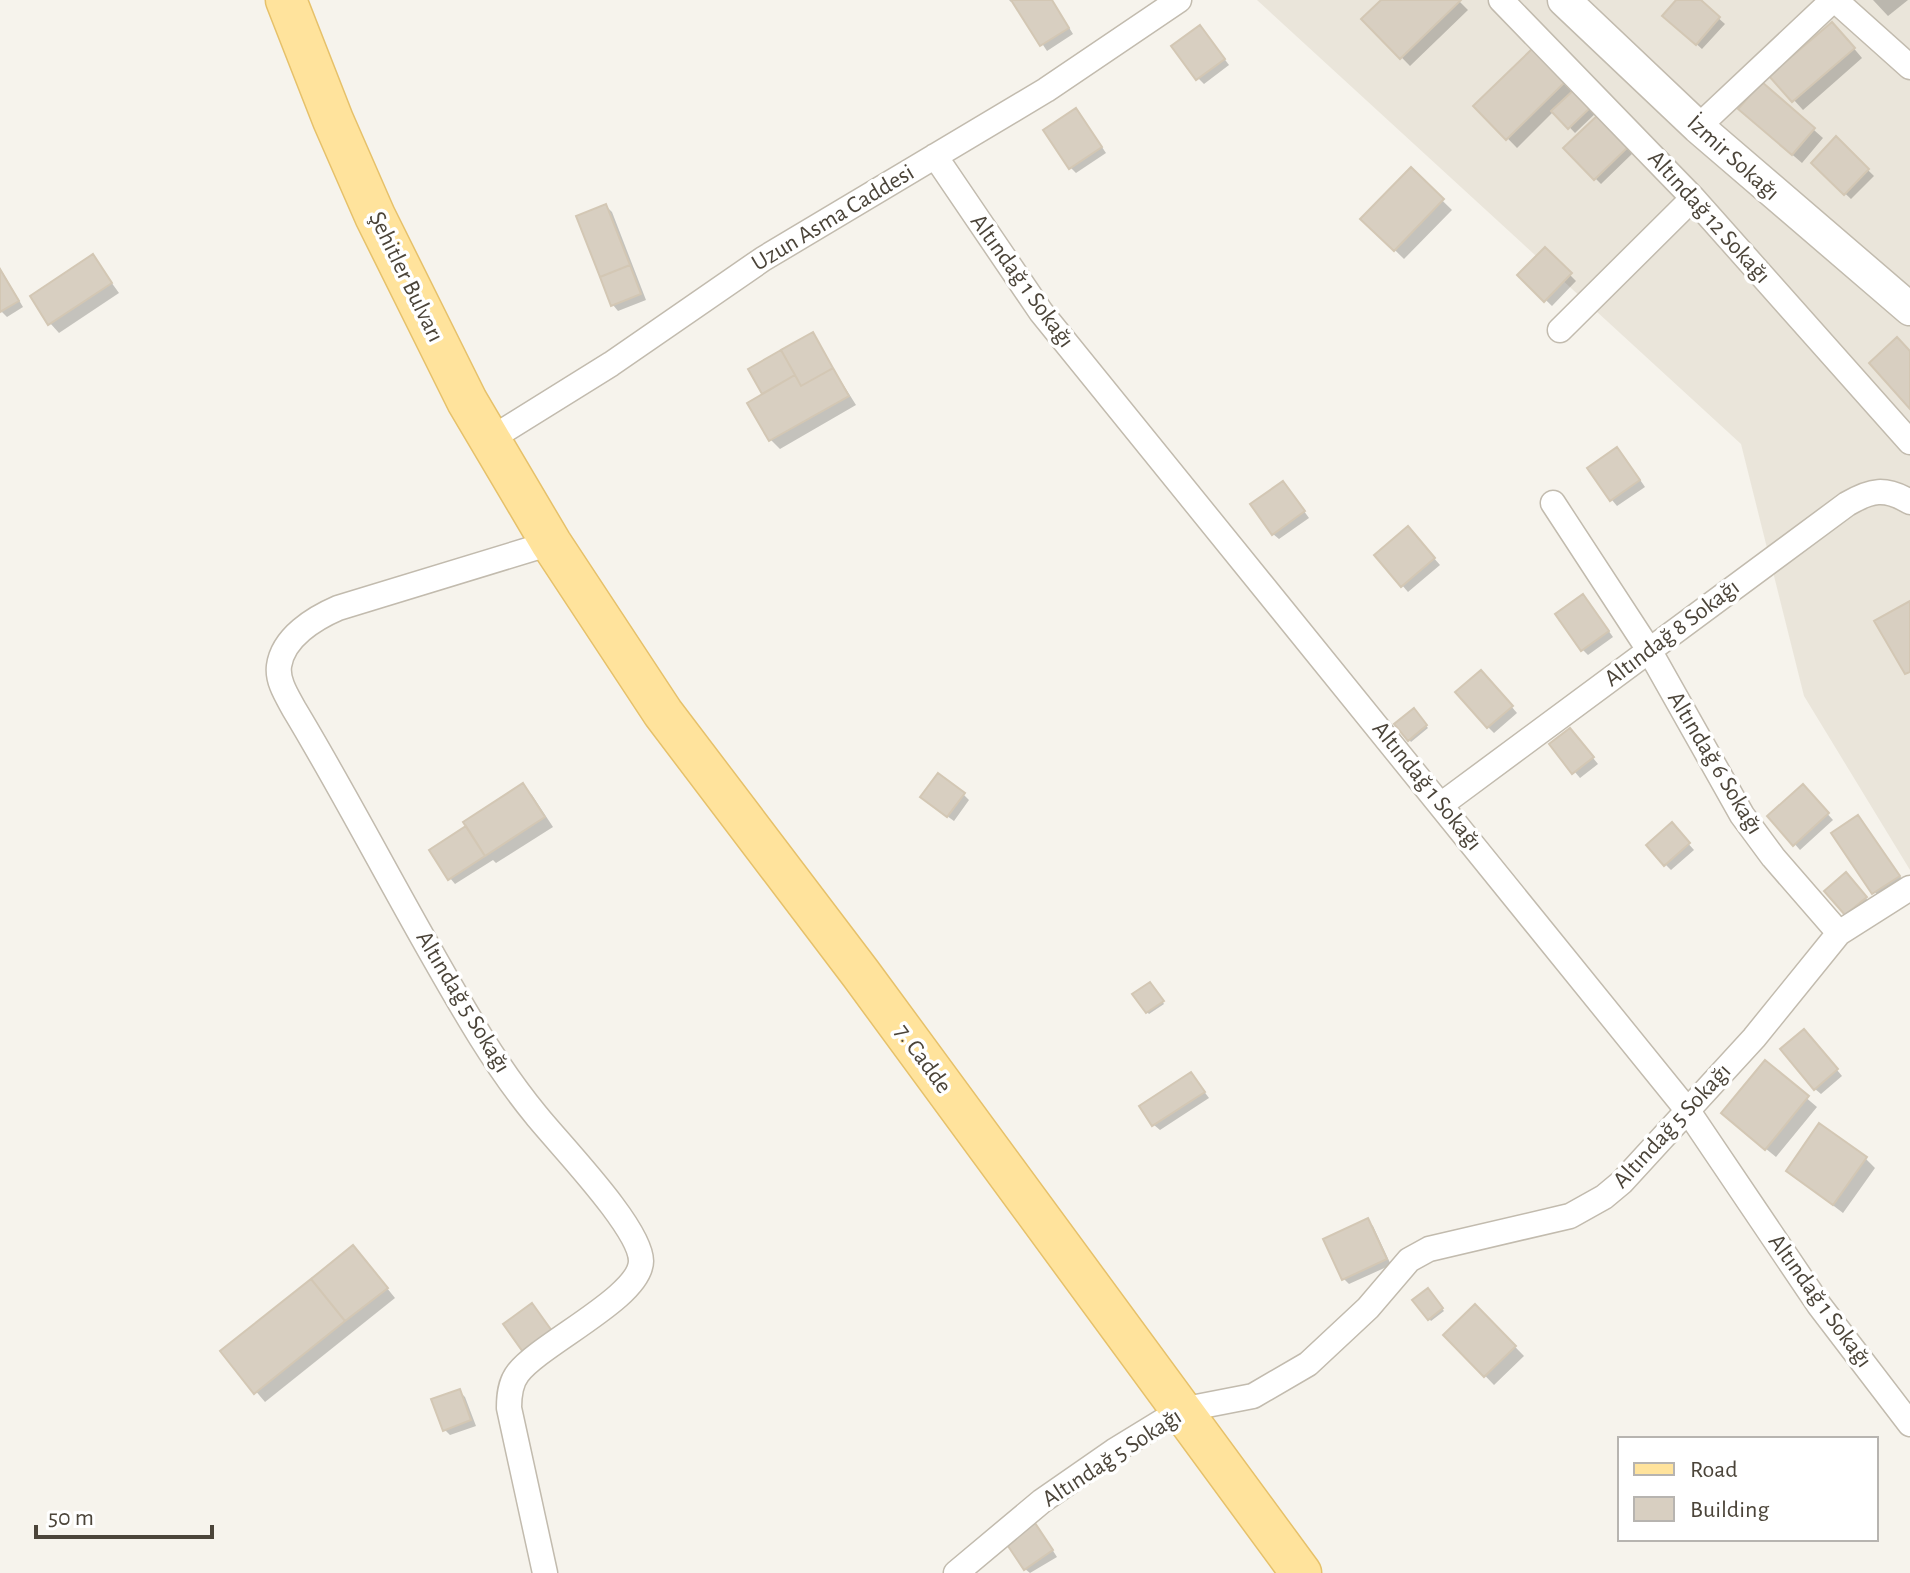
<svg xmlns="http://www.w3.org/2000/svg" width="1910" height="1573" viewBox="0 0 1910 1573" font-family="'Alegreya Sans',sans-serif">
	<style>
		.residential { fill: #eae5da }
		.shadow { fill: #0003 }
		.building { fill: #d8cfc1; stroke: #d3c7b4; stroke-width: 2 }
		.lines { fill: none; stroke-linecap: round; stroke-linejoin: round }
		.minor-casing { stroke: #c2bbae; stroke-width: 27 }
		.tertiary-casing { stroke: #c2bbae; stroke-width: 35 }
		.primary-casing { stroke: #e6c16a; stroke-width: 43 }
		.minor { stroke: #fff; stroke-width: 24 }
		.tertiary { stroke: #fff; stroke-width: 32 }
		.primary { stroke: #ffe39c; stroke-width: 40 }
		.labels { text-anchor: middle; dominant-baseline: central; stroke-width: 7; stroke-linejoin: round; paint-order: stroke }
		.street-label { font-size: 24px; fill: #4b4439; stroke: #fff }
	</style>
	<rect width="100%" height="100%" fill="#f6f3ec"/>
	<path class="residential" d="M1257,0H1910V870L1804,696L1741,444Z"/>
	<path class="shadow" d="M1009,0H1052L1073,34L1047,51L1014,1L1011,2Z
		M1384,0H1458L1468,10L1410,66L1364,19Z
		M1679,0H1698L1725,24L1702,49L1671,21Z
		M1873,0H1908L1888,16Z
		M1205,33L1229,65L1204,84L1198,78Z
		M1841,33L1862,58L1803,110L1772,76Z
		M1532,51L1573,93L1598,111L1575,133L1554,111L1517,148L1476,106Z
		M1762,84L1823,138L1802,163L1750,118Z
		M1081,116L1106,153L1076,173L1070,167Z
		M1600,116L1635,151L1601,184L1566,149Z
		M1836,139L1874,176L1851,199L1813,163Z
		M1411,170L1452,210L1404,259L1363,219Z
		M606,206L612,212L646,300L618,311L613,305Z
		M1545,250L1576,281L1552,306L1520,275Z
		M93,257L119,293L59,333L50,323Z
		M0,268L23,307L7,317L0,310Z
		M812,335L856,405L780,449L771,440L765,395L751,370Z
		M1623,455L1645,487L1617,506L1612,500Z
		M1288,489L1309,518L1279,539L1273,534Z
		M1413,534L1440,565L1408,592L1376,555Z
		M1588,602L1613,637L1588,655L1582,649Z
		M1487,678L1517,713L1494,733L1488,727Z
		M1413,710L1428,728L1411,742L1397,724Z
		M1575,736L1598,764L1580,778L1552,745Z
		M523,786L532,795L553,827L496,863L493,860L455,884L450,878L469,826Z
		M1803,787L1833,820L1800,850L1770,816Z
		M963,794L969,800L954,821L929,803Z
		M1863,823L1904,882L1880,899L1833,834Z
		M1677,831L1694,850L1671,870L1665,864Z
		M1846,875L1871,904L1852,920L1827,891Z
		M1152,986L1164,1004L1149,1014L1147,1012Z
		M1810,1037L1842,1076L1821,1094L1815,1089Z
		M1765,1063L1817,1107L1776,1157L1733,1122Z
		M1191,1074L1209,1098L1160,1130L1154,1125Z
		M1866,1159L1875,1168L1843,1213L1788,1171Z
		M1367,1220L1373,1226L1391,1265L1349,1284L1343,1278Z
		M362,1257L395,1298L265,1402L223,1352Z
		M1428,1291L1444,1311L1431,1321L1415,1300Z
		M1475,1306L1524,1356L1494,1385L1446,1335Z
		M459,1391L465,1397L476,1426L450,1435L444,1429Z
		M1041,1532L1057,1557L1030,1573L1025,1569Z"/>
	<path class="building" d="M1011,0H1052L1069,28L1040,46Z
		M1381,0H1461L1400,59L1361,19Z
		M1676,0H1701L1720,17L1696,45L1662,16Z
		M1832,22L1855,48L1792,102L1769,76Z
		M1200,25L1225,59L1196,80L1171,46Z
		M1532,49L1565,82L1506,140L1473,106Z
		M1762,82L1815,128L1792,155L1738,109Z
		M1577,87L1594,104L1568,129L1551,111Z
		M1076,108L1102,147L1069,169L1043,130Z
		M1600,113L1631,144L1594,180L1563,148Z
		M1836,136L1869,169L1844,195L1811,163Z
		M1411,167L1444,199L1394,251L1360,219Z
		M606,204L630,265L600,277L576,216Z
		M1545,247L1572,273L1544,302L1517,275Z
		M93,254L112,283L48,325L30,296Z
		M630,265L641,294L611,306L600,277Z
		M0,269L19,301L0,312Z
		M813,332L833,368L801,386L781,350Z
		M1897,337L1910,351V409L1869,363Z
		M781,350L795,375L762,394L748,369Z
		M833,368L849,396L769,441L747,403L795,375L801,386Z
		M1617,447L1640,480L1610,501L1587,468Z
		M1283,481L1305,511L1272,535L1250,504Z
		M1408,526L1435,558L1401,587L1374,555Z
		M1583,594L1609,631L1581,651L1555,614Z
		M1910,601V672L1905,674L1874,621Z
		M1481,670L1513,706L1487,728L1455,692Z
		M1414,708L1427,725L1408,741L1394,724Z
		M1570,728L1594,757L1572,774L1549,744Z
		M938,773L965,793L947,817L920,797Z
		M523,783L545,817L485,856L463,822Z
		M1803,784L1829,813L1793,846L1767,816Z
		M1858,815L1900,876L1872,894L1831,833Z
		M1672,822L1690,843L1664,866L1646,845Z
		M466,826L485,856L448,880L429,850Z
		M1846,872L1867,897L1845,915L1824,891Z
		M1150,982L1164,1001L1146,1013L1132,994Z
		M1804,1029L1838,1069L1814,1090L1780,1049Z
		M1765,1060L1809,1096L1765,1150L1721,1113Z
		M1191,1072L1205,1092L1152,1126L1139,1106Z
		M1819,1123L1867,1157L1833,1205L1786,1171Z
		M1368,1218L1387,1259L1342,1280L1323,1239Z
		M353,1245L388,1288L345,1321L311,1279Z
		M311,1279L345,1321L254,1394L220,1351Z
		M1428,1288L1443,1308L1428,1320L1412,1300Z
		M532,1303L552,1331L523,1352L503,1324Z
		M1475,1304L1516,1346L1484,1377L1443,1335Z
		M460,1389L471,1420L443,1431L431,1399Z
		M1035,1523L1053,1550L1024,1570L1006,1543Z"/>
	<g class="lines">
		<g class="minor-casing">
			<path id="minor" d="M1501,0L1693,198L1910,442
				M1835,0L1910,67
				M1698,127L1833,0
				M935,156L1041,312L1688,1111L1819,1305L1910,1424
				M1560,330L1693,198
				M489,440L611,364L763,259L1046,90L1179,0
				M1553,503L1649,650L1742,815L1773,857L1839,933
				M1442,804L1847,504C1871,490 1885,487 1910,502
				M545,1573L509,1408C509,1396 510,1383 518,1373C541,1343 641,1297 641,1261C641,1228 560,1145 536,1115C494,1064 461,1005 428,947C383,868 341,787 294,709C287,696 277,681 279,666C283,637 315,618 338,608L551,543
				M956,1573L1042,1501L1114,1451L1181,1410L1253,1396L1308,1364L1368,1308L1409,1260L1429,1249L1570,1216L1604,1197L1622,1182L1754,1038L1839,933L1910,888"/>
		</g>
		<g class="tertiary-casing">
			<path id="tertiary" d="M1564,0L1698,127L1910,309"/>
		</g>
		<g class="primary-casing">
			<path id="primary" d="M286,0L333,120L375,216L467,401L551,543L663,713L861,974L1301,1573"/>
		</g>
		<use href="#minor" class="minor"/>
		<use href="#tertiary" class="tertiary"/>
		<use href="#primary" class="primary"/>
	</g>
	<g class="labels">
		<g class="street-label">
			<text transform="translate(1733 158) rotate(42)">İzmir Sokağı</text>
			<text transform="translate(1709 217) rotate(48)">Altındağ 12 Sokağı</text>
			<text transform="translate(833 218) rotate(-31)">Uzun Asma Caddesi</text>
			<text transform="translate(406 277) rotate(64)">Şehitler Bulvarı</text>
			<text transform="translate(1022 281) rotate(54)">Altındağ 1 Sokağı</text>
			<text transform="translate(1672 633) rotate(-37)">Altındağ 8 Sokağı</text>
			<text transform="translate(1715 763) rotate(59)">Altındağ 6 Sokağı</text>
			<text transform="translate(1427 786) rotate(51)">Altındağ 1 Sokağı</text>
			<text transform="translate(463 1002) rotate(59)">Altındağ 5 Sokağı</text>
			<text transform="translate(923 1059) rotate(54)">7. Cadde</text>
			<text transform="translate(1672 1126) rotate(-47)">Altındağ 5 Sokağı</text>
			<text transform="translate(1820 1301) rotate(54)">Altındağ 1 Sokağı</text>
			<text transform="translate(1112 1458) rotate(-33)">Altındağ 5 Sokağı</text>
		</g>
	</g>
	<rect x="1618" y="1437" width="260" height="104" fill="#ffffff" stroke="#b7b4b0" stroke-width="2"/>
	<rect x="1634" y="1463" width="40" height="12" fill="#ffe39c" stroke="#b7b4b0" stroke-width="2"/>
	<text x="1690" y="1477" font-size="24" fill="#4b4439">Road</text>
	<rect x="1634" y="1497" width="40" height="24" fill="#d8cfc1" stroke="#b7b4b0" stroke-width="2"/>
	<text x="1690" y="1517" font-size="24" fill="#4b4439">Building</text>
	<path d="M36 1525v12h176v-12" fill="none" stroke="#4b4439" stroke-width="4"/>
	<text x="48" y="1525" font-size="24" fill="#4b4439" stroke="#ffffff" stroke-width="6" paint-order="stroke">50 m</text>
</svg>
